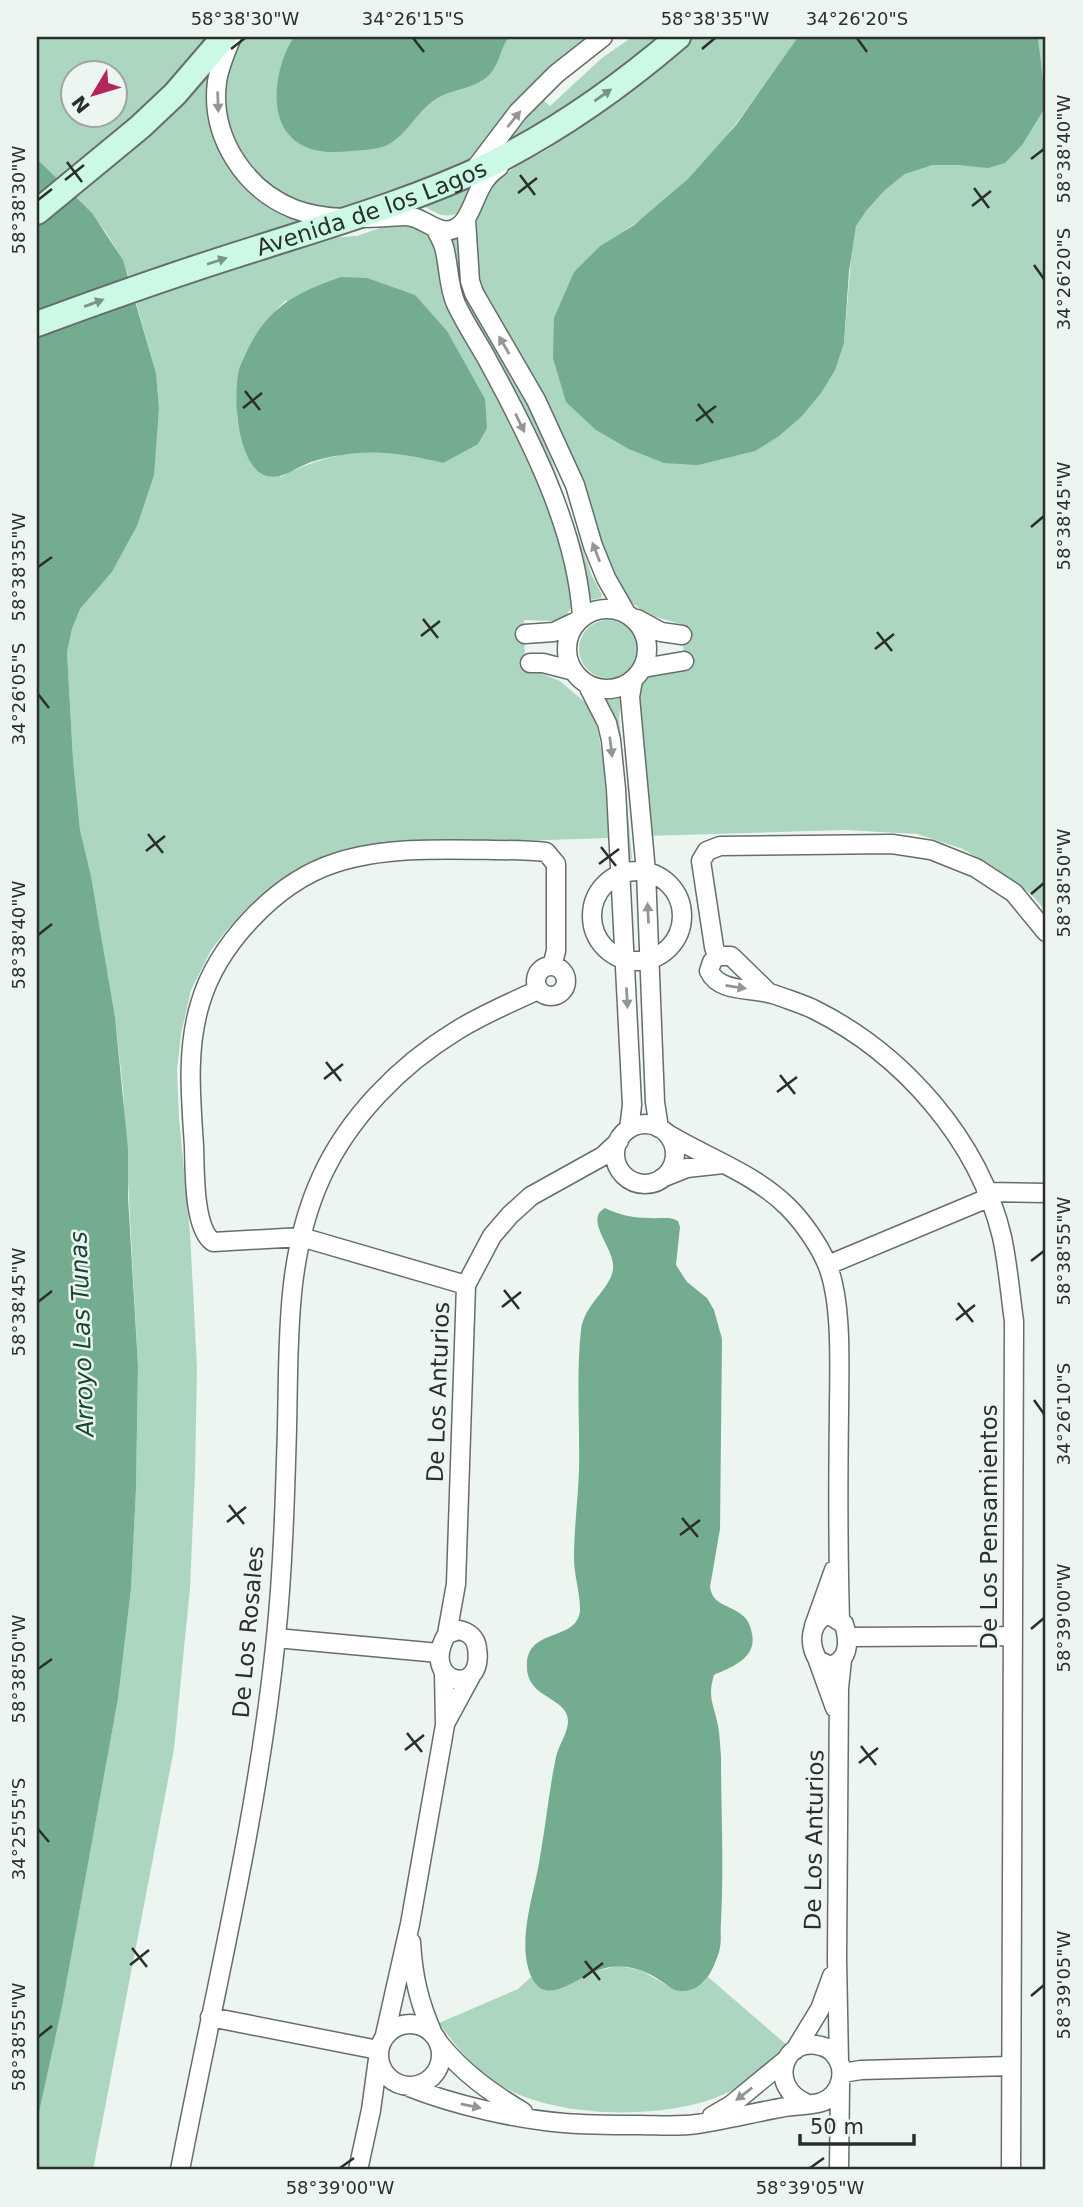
<svg xmlns="http://www.w3.org/2000/svg" width="1083" height="2207" viewBox="0 0 1083 2207" font-family="'DejaVu Sans',sans-serif">
	<style>
		.green { fill: #acd6bf; fill-rule: evenodd }
		.water { fill: #74ac8f }
		.lines { fill: none; stroke-linecap: round; stroke-linejoin: round }
		.street-casing { stroke: #666e69; stroke-width: 21 }
		.secondary-casing { stroke: #666e69; stroke-width: 28 }
		.street { stroke: #fff; stroke-width: 18 }
		.secondary { stroke: #ccf9e5; stroke-width: 24 }
		.oneway { fill: #7b9488 }
		.oneway2 { fill: #949696 }
		.ticks { fill: none; stroke: #2a2e2c; stroke-width: 2.5 }
		.labels { text-anchor: middle; dominant-baseline: central; stroke-width: 5; stroke-linejoin: round; paint-order: stroke }
		.street-label { font-size: 23px; fill: #2a2e2c; stroke: #ecf5f0 }
		.water-label { font-size: 24px; font-style: italic; fill: #174530; stroke: #ecf5f0 }
		.neatline { fill: none; stroke: #2a2e2c; stroke-width: 2.5 }
		.ticks-label { font-size: 18px; text-anchor: middle; fill: #2a2e2c }
	</style>
	<rect width="100%" height="100%" fill="#ecf5f0"/>
	<path class="green" d="M37,37H211L132,124L58,180L37,159ZM74,74H116V116H74Z
		M238,37H586L536,81L476,153L461,166L359,206L337,209H316L280,194L253,172L231,137L222,100L233,43Z
		M632,37H663C613,76 561,113 505,143L528,111L542,99L550,106L602,58Z
		M691,37H798C764,85 731,135 690,178C664,205 631,227 600,246L844,343L852,247L856,226L866,211L885,190L905,174L933,165H959L1046,106L1038,37H1046V911L1030,893L995,868L963,849L917,834L845,830L646,836L633,717L641,686L649,676L659,670L685,665L681,624C650,616 636,611 615,585L481,289L476,272L475,252L478,207L484,189L517,166L550,148Z
		M209,63L232,167L311,219L130,281C120,248 99,220 74,196Z
		M479,178L461,212C445,220 436,213 422,205Z
		M405,219L432,231L505,408L542,489L572,579L573,604L566,616L552,621L524,620L525,667L560,681L587,704L597,727L603,758L609,838L416,844L274,887L248,908L226,931L211,950L191,990L181,1034L177,1070L179,1118L190,1233L197,1368L195,1473L190,1588L174,1749L93,2170H37V2122L62,2007L118,1699L131,1589L136,1489L138,1366L123,1089L115,1017L91,876L80,830L73,759L67,652L72,629L80,609L112,572L137,526L143,505L159,408L156,373L135,299L326,238L357,236ZM286,300L443,463C379,447 340,447 281,477C271,465 245,438 239,426C237,420 237,411 237,404C232,362 257,329 286,300Z
		M457,231L508,366L528,405L551,459L592,576L602,595L601,598L589,600L587,587L462,301L449,233Z
		M579 649a29 29 0 1 1 58 0a29 29 0 1 1-58 0Z
		M618,698L621,700L619,717L632,859L625,860L603,700Z
		M618,1966L640,1970L668,1986L703,1983L708,1977L788,2046C770,2063 754,2079 733,2090C676,2120 571,2119 513,2092C481,2077 459,2051 439,2023L518,1989L531,1977L536,1985Z"/>
	<path class="water" d="M294,37H509C500,48 501,61 490,74C475,90 450,88 433,101C415,114 407,135 387,145C376,150 362,150 350,151C303,157 273,137 277,87C279,69 284,52 294,37Z
		M798,37H1038L1046,106L1022,145L1005,163L988,168L959,165H933L905,174L885,190L866,211L856,226L849,271L844,343L835,370L821,393L801,417L779,436L755,451L698,465L664,463L629,449L596,430L566,402L553,358L554,318L574,272L600,246L634,225L688,179L736,125Z
		M37,159L92,213L123,260L156,373L159,408L154,475L137,526L112,572L80,609L72,629L67,652L73,759L80,830L91,876L115,1017L128,1149V1197L138,1366L136,1489L131,1589L118,1699L62,2007L37,2122Z
		M341,277L367,278L415,295L447,331L485,399L487,428L478,444L443,463C409,455 377,449 343,455C332,456 321,459 311,462C296,467 284,480 267,476C236,468 231,387 241,364C263,311 289,295 341,277Z
		M605,1208C619,1215 634,1218 650,1218C660,1219 670,1216 678,1221L680,1227L676,1265L687,1282L707,1298L714,1310L722,1339L720,1529L710,1587C713,1606 729,1604 742,1615C748,1619 751,1627 752,1634C757,1658 732,1667 714,1675C707,1698 714,1704 718,1726C720,1736 720,1746 721,1756C721,1810 724,1866 721,1921C720,1931 722,1942 719,1952C713,1970 705,1989 684,1991C674,1992 669,1986 661,1981C641,1967 619,1962 596,1971C577,1978 544,2008 531,1976C516,1941 535,1892 540,1857C546,1824 549,1790 556,1757C559,1744 568,1733 568,1721C568,1696 524,1699 527,1663C529,1627 579,1642 580,1609C580,1592 574,1575 574,1558C574,1529 578,1499 579,1470C580,1424 576,1376 581,1330C584,1304 611,1289 613,1269C616,1249 583,1220 605,1208Z"/>
	<g class="lines">
		<g class="street-casing">
			<path id="street" d="M232,37C226,51 219,67 217,82C210,136 244,189 294,209C328,222 369,218 405,216C422,215 437,236 454,229C476,219 472,184 499,167
				M474,170L518,112L556,74L603,37
				M466,220L470,281L474,293L536,400L575,485L593,546L606,578L626,613
				M435,228C438,234 442,240 444,247C449,265 448,286 456,304C465,323 477,341 487,359C529,436 577,529 582,617
				M567 649a40 40 0 1 1 80 0a40 40 0 1 1-80 0Z
				M637,619L661,632L682,635
				M525,634L554,632L579,620
				M530,663H543L574,671
				M643,668L684,661
				M633,680L630,697L646,872L655,1102L659,1128
				M587,684L607,723L611,740L616,789L632,1105L629,1129
				M592 916a45 45 0 1 1 90 0a45 45 0 1 1-90 0Z
				M717,956L714,947L701,861L707,851L720,846L892,844L931,850L976,868L1014,893L1046,932
				M536 981a15 15 0 1 1 30 0a15 15 0 1 1-30 0Z
				M768,992L731,956H717L712,962L709,971C720,994 754,987 776,995C789,1000 803,1004 815,1010C903,1054 979,1140 1002,1237C1008,1265 1010,1293 1014,1321L1011,2170
				M615 1154a30 30 0 1 1 60 0a30 30 0 1 1-60 0Z
				M666,1133C707,1158 754,1173 788,1207C803,1222 819,1245 827,1264C843,1303 839,1370 839,1412C838,1482 838,1551 840,1620
				M662,1178L687,1168L723,1164
				M986,1192L1046,1193
				M828,1265L988,1198
				M466,1285L301,1237L213,1242C193,1228 195,1169 194,1146C191,1099 186,1050 200,1004C217,945 276,882 335,863C384,847 442,849 493,850C510,850 528,850 546,852L556,864V951L552,966
				M824,1616H831L844,1624C849,1641 850,1660 830,1666L818,1660C809,1645 809,1626 824,1616Z
				M814,1626L834,1570
				M459,1630C469,1632 476,1638 477,1648C485,1700 418,1683 447,1634Z
				M447,1634L456,1584L466,1285L492,1236L510,1215L531,1196L603,1156L619,1141
				M847,1637L1013,1636
				M276,1638L439,1653
				M817,1658L835,1708
				M446,1722L471,1676
				M411,1942C413,1977 419,2002 433,2034
				M210,2017L378,2050
				M379 2055a31 31 0 1 1 62 0a31 31 0 1 1-62 0Z
				M385,2035L410,1924L445,1725L444,1673
				M438,2042C463,2073 490,2092 523,2112
				M795,2050L820,2009L832,1976
				M839,2062L837,1959L839,1688L842,1660
				M842,2073L861,2070L1010,2066
				M409,2087C454,2105 516,2119 564,2123C588,2125 614,2125 638,2125C657,2125 677,2127 697,2124C724,2120 752,2113 780,2108C793,2105 809,2106 822,2102C841,2095 848,2070 834,2054C831,2050 825,2047 821,2046C783,2035 767,2087 806,2103
				M712,2116L731,2105L787,2059
				M180,2170C214,1993 258,1817 276,1637C283,1568 285,1498 287,1428C289,1344 285,1257 321,1178C348,1118 400,1065 456,1031C481,1015 510,1003 538,990
				M358,2170L371,2110L378,2059
				M839,2170L840,2084"/>
		</g>
		<g class="secondary-casing">
			<g id="secondary">
				<path d="M37,212L140,127L175,94L224,37"/>
				<path id="s1" d="M37,324C110,297 184,271 258,248C336,223 415,200 489,165C557,131 621,86 678,37"/>
			</g>
		</g>
		<use href="#street" class="street"/>
		<use href="#secondary" class="secondary"/>
	</g>
	<defs><path id="oneway-solid" d="M-6-.8H1V-3.2L6.5 0L1 3.2V.8H-6Z" transform="scale(1.75)"/></defs>
	<g class="oneway">
		<use href="#oneway-solid" transform="translate(603 95) rotate(-35)"/>
		<use href="#oneway-solid" transform="translate(217 261) rotate(-18)"/>
		<use href="#oneway-solid" transform="translate(94 303) rotate(-20)"/>
	</g>
	<g class="oneway2">
		<use href="#oneway-solid" transform="translate(218 102) rotate(88)"/>
		<use href="#oneway-solid" transform="translate(514 119) rotate(-51)"/>
		<use href="#oneway-solid" transform="translate(504 345) rotate(-120)"/>
		<use href="#oneway-solid" transform="translate(520 423) rotate(64)"/>
		<use href="#oneway-solid" transform="translate(596 552) rotate(-111)"/>
		<use href="#oneway-solid" transform="translate(611 747) rotate(83)"/>
		<use href="#oneway-solid" transform="translate(648 913) rotate(-93)"/>
		<use href="#oneway-solid" transform="translate(736 987) rotate(9)"/>
		<use href="#oneway-solid" transform="translate(627 998) rotate(87)"/>
		<use href="#oneway-solid" transform="translate(744 2094) rotate(142)"/>
		<use href="#oneway-solid" transform="translate(471 2106) rotate(12)"/>
	</g>
	<path class="ticks" d="M413,38L424,52M857,38L867,52M231,49L245,38M702,49L715,38M1031,159L1044,149M67,162L82,182M520,175L535,195M65,180L84,165M974,188L989,208M518,193L537,178M38,200L52,189M972,206L991,191M1034,265L1044,279M245,391L260,410M698,404L713,423M243,408L262,393M696,421L716,406M1031,527L1044,516M38,567L52,557M423,619L438,638M877,632L892,651M421,636L440,621M875,649L894,634M38,694L49,708M148,834L163,853M601,847L616,866M146,851L165,836M599,864L619,849M1031,894L1044,883M38,935L52,924M326,1062L341,1081M780,1075L795,1094M324,1079L343,1064M777,1092L797,1077M1031,1261L1044,1251M504,1290L519,1309M38,1302L52,1291M958,1303L973,1322M502,1307L521,1292M956,1320L975,1305M1034,1400L1044,1414M229,1505L244,1524M682,1518L698,1537M227,1522L246,1507M680,1535L700,1520M1031,1629L1044,1618M38,1669L52,1659M407,1733L422,1752M861,1746L876,1765M405,1750L424,1735M859,1763L878,1748M38,1829L49,1842M132,1948L147,1967M585,1961L600,1980M130,1965L149,1950M583,1978L603,1963M1031,1996L1044,1985M38,2037L52,2026M340,2168L354,2158M810,2168L824,2158"/>
	<g class="labels">
		<g class="street-label">
			<text stroke="none"><textPath href="#s1" startOffset="354">Avenida de los Lagos</textPath></text>
			<text transform="translate(438 1392) rotate(-88)">De Los Anturios</text>
			<text transform="translate(989 1527) rotate(-90)">De Los Pensamientos</text>
			<text transform="translate(248 1632) rotate(-85)">De Los Rosales</text>
			<text transform="translate(814 1840) rotate(-89)">De Los Anturios</text>
		</g>
		<g class="water-label">
			<text transform="translate(82 1334) rotate(-92)">Arroyo Las Tunas</text>
		</g>
	</g>
	<rect width="1083" height="2207" fill="none" stroke="#ecf5f0" stroke-width="77"/>
	<g transform="translate(94 94) rotate(232)"><circle r="33" fill="#ecf5f0" stroke="#9ea5a2" stroke-width="2"/>
	<path d="M0-5L12 26L0 18L-12 26Z" fill="#b4265b"/>
	<text y="-10" font-size="19" font-weight="bold" text-anchor="middle" fill="#2a2e2c">N</text>
	</g>
	<path d="M800 2134v10h114v-10" fill="none" stroke="#2a2e2c" stroke-width="3.5"/>
	<text x="810" y="2134" font-size="21" fill="#2a2e2c" stroke="#ecf5f0" stroke-width="5" paint-order="stroke">50 m</text>
	<rect x="38" y="38" width="1006" height="2130" class="neatline"/>
	<g class="ticks-label">
		<text x="245" y="25">58°38'30"W</text>
		<text x="413" y="25">34°26'15"S</text>
		<text x="715" y="25">58°38'35"W</text>
		<text x="857" y="25">34°26'20"S</text>
		<text transform="translate(1064 149) rotate(-90)" y="6">58°38'40"W</text>
		<text transform="translate(19 200) rotate(-90)" y="6">58°38'30"W</text>
		<text transform="translate(1064 279) rotate(-90)" y="6">34°26'20"S</text>
		<text transform="translate(1064 516) rotate(-90)" y="6">58°38'45"W</text>
		<text transform="translate(19 567) rotate(-90)" y="6">58°38'35"W</text>
		<text transform="translate(19 694) rotate(-90)" y="6">34°26'05"S</text>
		<text transform="translate(1064 883) rotate(-90)" y="6">58°38'50"W</text>
		<text transform="translate(19 935) rotate(-90)" y="6">58°38'40"W</text>
		<text transform="translate(1064 1251) rotate(-90)" y="6">58°38'55"W</text>
		<text transform="translate(19 1302) rotate(-90)" y="6">58°38'45"W</text>
		<text transform="translate(1064 1414) rotate(-90)" y="6">34°26'10"S</text>
		<text transform="translate(1064 1618) rotate(-90)" y="6">58°39'00"W</text>
		<text transform="translate(19 1669) rotate(-90)" y="6">58°38'50"W</text>
		<text transform="translate(19 1829) rotate(-90)" y="6">34°25'55"S</text>
		<text transform="translate(1064 1985) rotate(-90)" y="6">58°39'05"W</text>
		<text transform="translate(19 2037) rotate(-90)" y="6">58°38'55"W</text>
		<text x="340" y="2194">58°39'00"W</text>
		<text x="810" y="2194">58°39'05"W</text>
	</g>
</svg>
